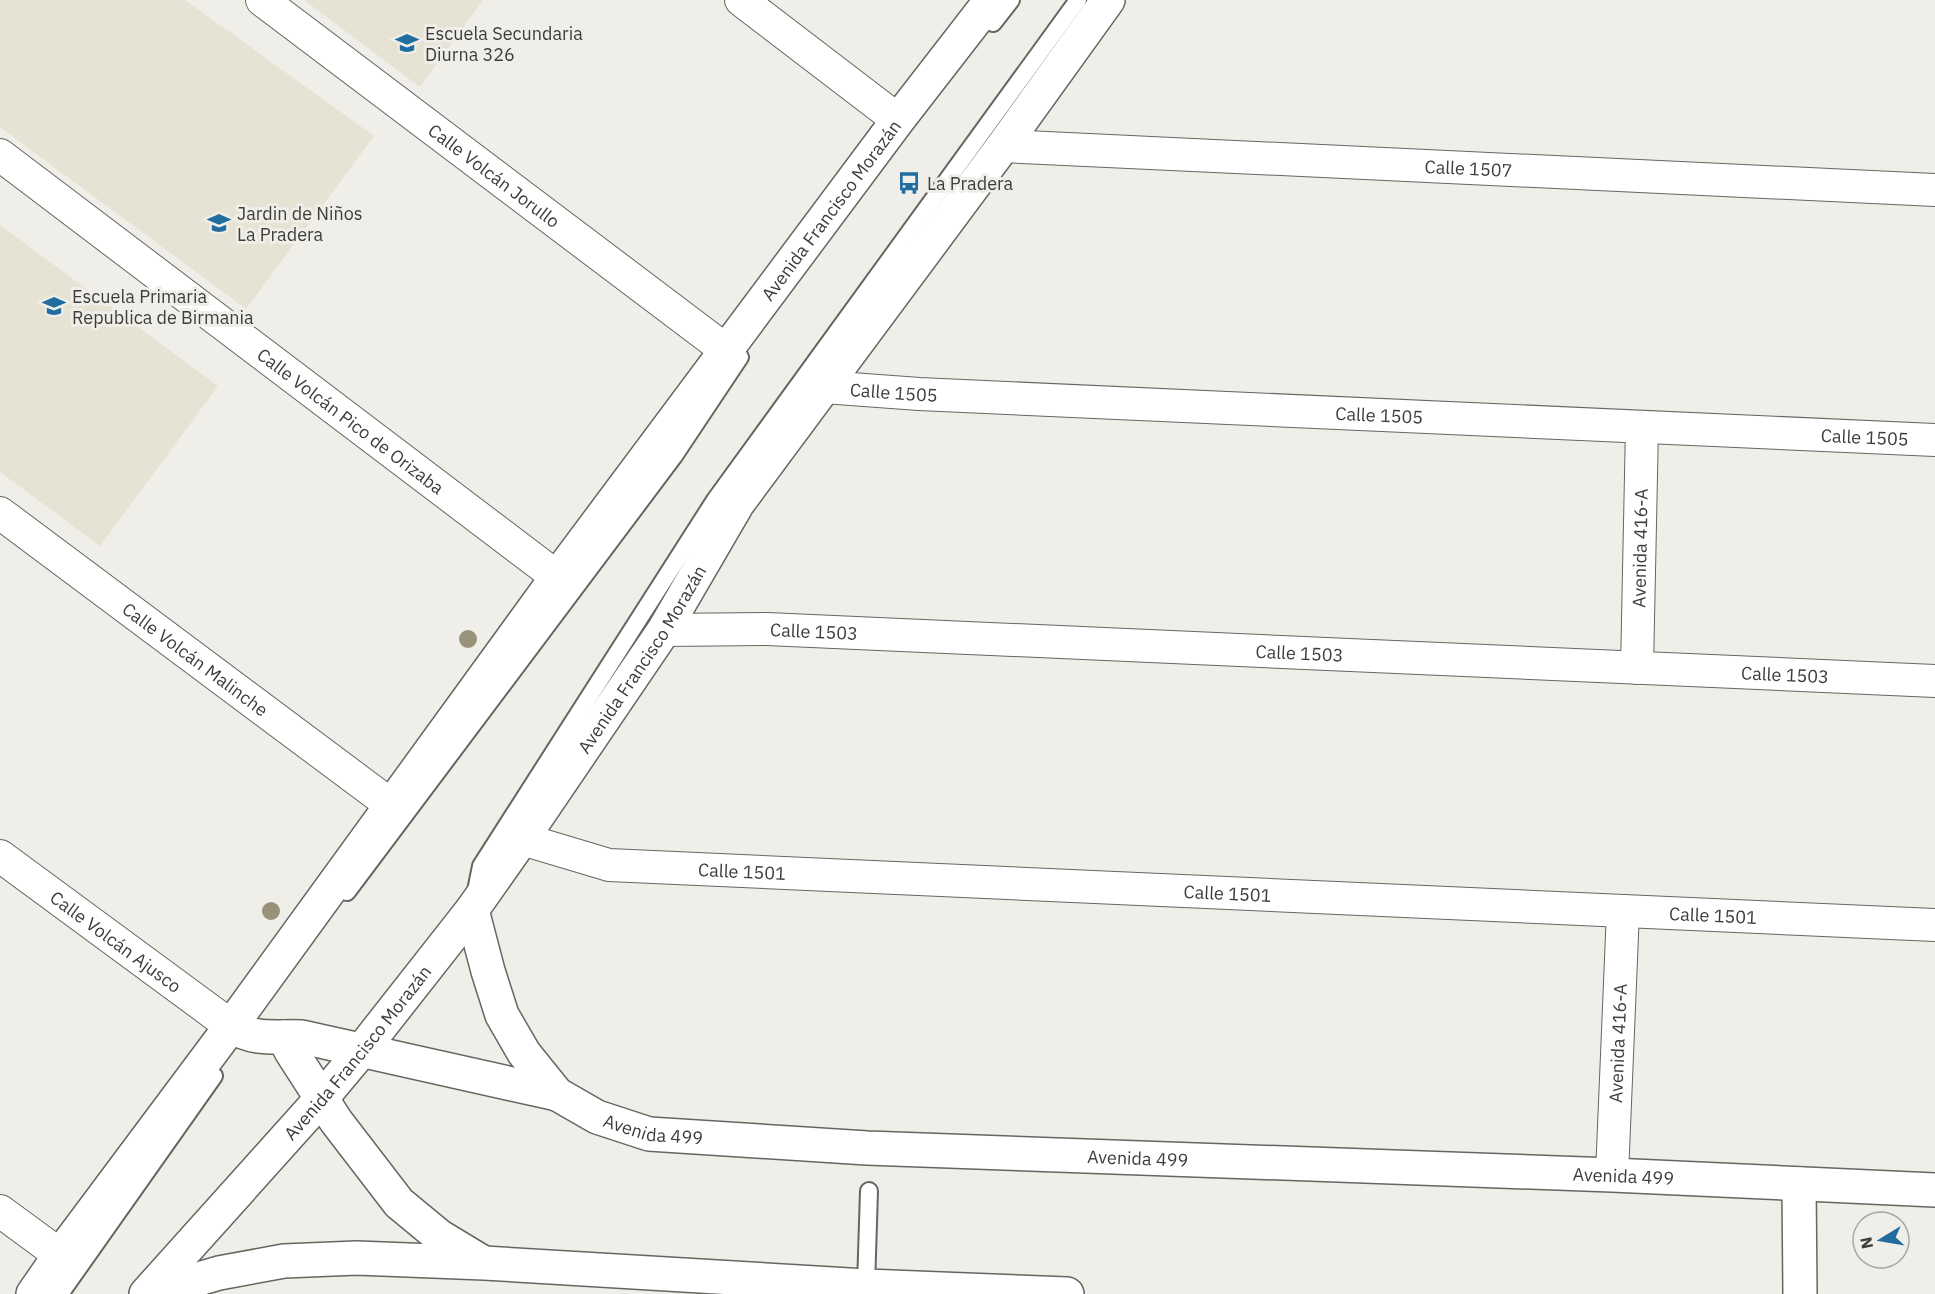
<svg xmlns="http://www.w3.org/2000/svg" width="1935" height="1294" viewBox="0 0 1935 1294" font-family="'IBM Plex Sans',sans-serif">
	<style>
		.built { fill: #e6e2d4 }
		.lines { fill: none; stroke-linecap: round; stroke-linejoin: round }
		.service-casing { stroke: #676560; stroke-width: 20 }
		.minor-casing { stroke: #676560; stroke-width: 34 }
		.tertiary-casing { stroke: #676560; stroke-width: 36 }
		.service { stroke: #fff; stroke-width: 16 }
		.minor { stroke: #fff; stroke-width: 32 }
		.tertiary { stroke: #fff; stroke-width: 33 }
		.tree { fill: #99927b }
		.labels { text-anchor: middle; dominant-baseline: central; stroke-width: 6; stroke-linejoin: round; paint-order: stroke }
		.poi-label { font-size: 18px; fill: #3e3d3a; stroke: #efeee8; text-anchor: start }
		.street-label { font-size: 18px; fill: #3e3d3a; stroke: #efeee8 }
	</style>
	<rect width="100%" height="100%" fill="#efeee8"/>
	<path class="built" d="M0,0H185L374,136L246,309L0,127Z
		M304,0H483L420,87Z
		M0,225L218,386L100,546L0,472Z"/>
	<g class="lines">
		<g class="service-casing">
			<path id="service" d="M993,23L1011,0
				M476,891L481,866L715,500L1078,0
				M347,892L674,456L740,357
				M866,1286L869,1191
				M60,1294L214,1076"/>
		</g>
		<g class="minor-casing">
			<g id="minor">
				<path id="s1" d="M262,0L727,351"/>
				<path d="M741,0L898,120"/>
				<path id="s2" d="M1003,146L1935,190"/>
				<path id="s3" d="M0,155L557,577"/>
				<path id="s4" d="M824,387L919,394L1935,440"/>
				<path id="s5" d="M0,513L391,805"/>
				<path id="s6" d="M664,630L767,629L1935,681"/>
				<path id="s7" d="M1637,668L1642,427"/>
				<path id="s8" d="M522,839L609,865L1935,925"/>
				<path id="s9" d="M0,856L231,1026"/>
				<path id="s10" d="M1612,1175L1623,911"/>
				<path d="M0,1211L60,1255"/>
			</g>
		</g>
		<g class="tertiary-casing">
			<g id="tertiary">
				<path id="s11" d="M472,910L488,971L502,1015L524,1053L557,1094L597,1117L649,1134L867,1148L1612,1175L1935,1190"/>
				<path d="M231,1026C256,1041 274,1036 302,1037L557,1094"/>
				<path d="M284,1037L291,1051L336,1121L399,1203L439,1236L482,1262"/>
				<path d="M1799,1184L1800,1294"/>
				<path id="s12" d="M33,1294L60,1255L231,1026L557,577L898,120L991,0"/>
				<path id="s13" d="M146,1294L321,1099L362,1050L472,910L522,839L664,630L738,503L1003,146L1108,0"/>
				<path d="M147,1294L219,1273L284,1261L357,1258L484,1263L866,1286L1067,1294"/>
			</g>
		</g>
		<use href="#service" class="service"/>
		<use href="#minor" class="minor"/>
		<use href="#tertiary" class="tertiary"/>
	</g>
	<g class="tree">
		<circle cx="468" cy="639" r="9"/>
		<circle cx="271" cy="911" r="9"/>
	</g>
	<defs>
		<g id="school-bare" transform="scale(1.8)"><path d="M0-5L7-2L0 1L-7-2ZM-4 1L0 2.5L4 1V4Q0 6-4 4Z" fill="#216da0" stroke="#efeee8" stroke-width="2.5" paint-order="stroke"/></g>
		<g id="bus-bare" transform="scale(1.8)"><path d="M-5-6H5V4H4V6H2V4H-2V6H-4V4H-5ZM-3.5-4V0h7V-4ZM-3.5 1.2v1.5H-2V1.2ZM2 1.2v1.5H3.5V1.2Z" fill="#216da0" stroke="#efeee8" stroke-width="2.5" paint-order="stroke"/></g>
	</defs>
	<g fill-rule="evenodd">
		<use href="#school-bare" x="407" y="43"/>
		<use href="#bus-bare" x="909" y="183"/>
		<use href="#school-bare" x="219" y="223"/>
		<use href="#school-bare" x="54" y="306"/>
	</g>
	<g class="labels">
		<g class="poi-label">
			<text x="425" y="33">Escuela Secundaria<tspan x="425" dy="21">Diurna 326</tspan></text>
			<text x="927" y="183">La Pradera</text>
			<text x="237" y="213">Jardin de Niños<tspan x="237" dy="21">La Pradera</tspan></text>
			<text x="72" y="296">Escuela Primaria<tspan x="72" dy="21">Republica de Birmania</tspan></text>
		</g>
		<g class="street-label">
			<text stroke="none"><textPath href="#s2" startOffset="466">Calle 1507</textPath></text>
			<text stroke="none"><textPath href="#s1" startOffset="291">Calle Volcán Jorullo</textPath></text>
			<text stroke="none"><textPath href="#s12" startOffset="1346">Avenida Francisco Morazán</textPath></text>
			<text stroke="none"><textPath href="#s4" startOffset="70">Calle 1505</textPath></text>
			<text stroke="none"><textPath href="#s4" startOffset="556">Calle 1505</textPath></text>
			<text stroke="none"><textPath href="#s3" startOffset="440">Calle Volcán Pico de Orizaba</textPath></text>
			<text stroke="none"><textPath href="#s4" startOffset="1042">Calle 1505</textPath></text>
			<text stroke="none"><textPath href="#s7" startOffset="120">Avenida 416-A</textPath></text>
			<text stroke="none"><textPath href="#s6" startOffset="150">Calle 1503</textPath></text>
			<text stroke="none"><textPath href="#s6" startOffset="636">Calle 1503</textPath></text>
			<text stroke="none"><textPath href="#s13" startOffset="807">Avenida Francisco Morazán</textPath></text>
			<text stroke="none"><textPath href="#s5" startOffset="244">Calle Volcán Malinche</textPath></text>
			<text stroke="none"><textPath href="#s6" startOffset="1122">Calle 1503</textPath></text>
			<text stroke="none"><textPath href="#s8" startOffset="224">Calle 1501</textPath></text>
			<text stroke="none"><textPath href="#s8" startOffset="710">Calle 1501</textPath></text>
			<text stroke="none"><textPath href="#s8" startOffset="1196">Calle 1501</textPath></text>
			<text stroke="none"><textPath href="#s9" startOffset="144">Calle Volcán Ajusco</textPath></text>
			<text stroke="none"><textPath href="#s10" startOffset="132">Avenida 416-A</textPath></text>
			<text stroke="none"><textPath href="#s13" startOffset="321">Avenida Francisco Morazán</textPath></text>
			<text stroke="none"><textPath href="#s11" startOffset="310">Avenida 499</textPath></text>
			<text stroke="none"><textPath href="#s11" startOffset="796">Avenida 499</textPath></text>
			<text stroke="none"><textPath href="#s11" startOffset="1282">Avenida 499</textPath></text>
		</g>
	</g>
	<g transform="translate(1881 1240) rotate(259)"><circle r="28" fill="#efeee8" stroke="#a8a7a2" stroke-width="1.5"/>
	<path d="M0-4.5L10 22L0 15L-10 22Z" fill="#216da0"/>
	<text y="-9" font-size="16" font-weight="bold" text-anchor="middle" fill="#3e3d3a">N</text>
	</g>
</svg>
